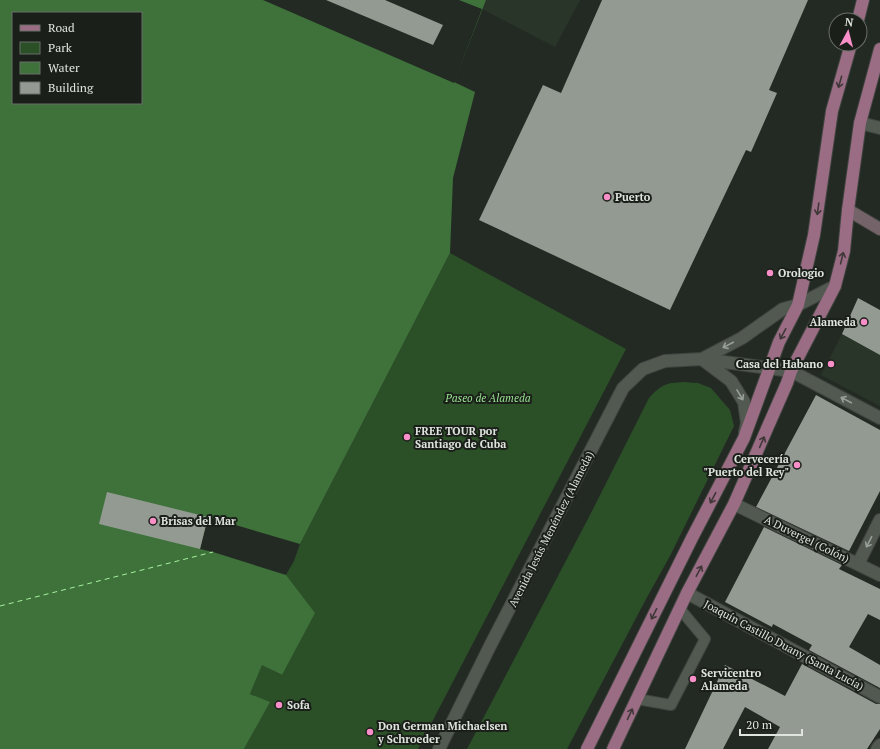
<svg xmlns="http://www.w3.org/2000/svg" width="880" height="749" viewBox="0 0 880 749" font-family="'PT Serif',serif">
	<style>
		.built { fill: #2a3529 }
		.green { fill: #2b4f27 }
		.water { fill: #3e723a; fill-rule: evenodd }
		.pier { fill: #232a23 }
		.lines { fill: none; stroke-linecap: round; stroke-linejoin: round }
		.ferry { stroke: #a6f09e; stroke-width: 1; stroke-dasharray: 5 4; stroke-linecap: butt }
		.building { fill: #929a91 }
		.lane-casing { stroke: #40443f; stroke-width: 12 }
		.street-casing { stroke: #40443f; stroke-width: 14 }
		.secondary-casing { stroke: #40443f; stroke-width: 14 }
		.primary-casing { stroke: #40443f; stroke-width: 14 }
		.lane { stroke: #515951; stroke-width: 10 }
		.street { stroke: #515951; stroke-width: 12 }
		.secondary { stroke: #75636a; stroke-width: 12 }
		.primary { stroke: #9a6d84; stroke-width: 12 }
		.oneway { stroke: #403739 }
		.oneway2 { stroke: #989e98 }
		.poi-dot { fill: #f98fc9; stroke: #1a2019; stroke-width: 1.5 }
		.labels { text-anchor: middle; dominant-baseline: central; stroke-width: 4; stroke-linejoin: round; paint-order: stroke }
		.poi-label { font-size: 11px; font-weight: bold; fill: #e0e4df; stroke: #1a2019; text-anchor: start }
		.park-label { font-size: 11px; font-style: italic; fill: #99e291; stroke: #1a2019 }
		.street-label { font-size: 11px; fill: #e0e4df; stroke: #1a2019 }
	</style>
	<rect width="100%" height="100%" fill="#232a23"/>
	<path class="built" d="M486,0H580L555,47L482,9Z
		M842,334L880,355V406L821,375Z"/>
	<path class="green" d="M450,253L626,349L418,749H244L269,703L250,694L262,664L281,675L286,575L294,561L300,544Z
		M683,382L698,383L711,388L730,410L734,426L670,556L645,601L567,749H467L590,515L649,398C661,385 665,383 683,382Z"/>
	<path class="water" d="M0,0H486L454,82L475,92L453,178L450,253L300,544L294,561L286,575L315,613L282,675L262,665L250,694L270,702L244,749H0ZM13,13H141V103H13Z"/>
	<path class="pier" d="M263,0H459L482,9L454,83Z
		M208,517L300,544L294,561L286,575L213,552L200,549Z"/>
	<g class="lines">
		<path class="ferry" d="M0,606L213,552"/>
	</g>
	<path class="building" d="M326,0H385L443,25L433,45Z
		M602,0H808L769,90L777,93L751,152L746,150L670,310L479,220L543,85L561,93Z
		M858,298L880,310V355L842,334Z
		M816,395L880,430V491L849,551L756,507Z
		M107,492L208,517L200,549L99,524Z
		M764,527L842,565L839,569L880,589V620L868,614L849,647L880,665V688L809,650L812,645L773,624L772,627L725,602Z
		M802,664L876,704H880V729L867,749H768L780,727L745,707L723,749H685L725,665L785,696Z"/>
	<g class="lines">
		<g class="lane-casing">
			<path id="lane" d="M637,699L671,705L705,639L680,609"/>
		</g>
		<g class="street-casing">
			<path id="street" d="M860,123L880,128
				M702,359L742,338L783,309L798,305L835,286
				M703,360L731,381L744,402L747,423L745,432
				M734,504L880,575
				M858,564L880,520
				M687,593L880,697
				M439,749L490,646L623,388L643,369L665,361L702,359L791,371L880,418
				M877,749L880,745"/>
		</g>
		<g class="secondary-casing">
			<path id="secondary" d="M848,210L880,229"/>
		</g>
		<g class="primary-casing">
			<path id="primary" d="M858,20L863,0
				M587,749L692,538L744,438L779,342L798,305L814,235L832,111L851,44
				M613,749L687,593L734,504L787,383L791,371L835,286L844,251L848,210L860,123L880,49"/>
		</g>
		<use href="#lane" class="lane"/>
		<use href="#street" class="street"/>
		<use href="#secondary" class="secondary"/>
		<use href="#primary" class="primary"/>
	</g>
	<defs><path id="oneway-shaft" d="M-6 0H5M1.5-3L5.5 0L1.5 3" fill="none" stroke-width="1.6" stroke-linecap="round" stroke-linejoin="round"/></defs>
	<g class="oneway">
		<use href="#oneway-shaft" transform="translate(840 82) rotate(106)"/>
		<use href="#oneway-shaft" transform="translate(818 209) rotate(98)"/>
		<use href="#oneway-shaft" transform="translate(842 258) rotate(-76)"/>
		<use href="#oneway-shaft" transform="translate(783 334) rotate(118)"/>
		<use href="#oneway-shaft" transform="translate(762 442) rotate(-66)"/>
		<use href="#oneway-shaft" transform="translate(713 498) rotate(117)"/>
		<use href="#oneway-shaft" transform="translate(699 571) rotate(-62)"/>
		<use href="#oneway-shaft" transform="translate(654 614) rotate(117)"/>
		<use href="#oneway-shaft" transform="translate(630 714) rotate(-65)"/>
	</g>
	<g class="oneway2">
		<use href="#oneway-shaft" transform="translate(728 345) rotate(152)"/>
		<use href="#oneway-shaft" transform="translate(740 395) rotate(59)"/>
		<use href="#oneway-shaft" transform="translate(846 400) rotate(-152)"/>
		<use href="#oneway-shaft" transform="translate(869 542) rotate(117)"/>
	</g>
	<g class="poi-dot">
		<circle cx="607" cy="197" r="4"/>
		<circle cx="770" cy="273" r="4"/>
		<circle cx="864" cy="322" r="4"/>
		<circle cx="831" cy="364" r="4"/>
		<circle cx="407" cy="437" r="4"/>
		<circle cx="797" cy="465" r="4"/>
		<circle cx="153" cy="521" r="4"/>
		<circle cx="693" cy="679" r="4"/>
		<circle cx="279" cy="705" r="4"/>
		<circle cx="370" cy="732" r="4"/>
	</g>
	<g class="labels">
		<g class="poi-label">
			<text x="615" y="197">Puerto</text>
			<text x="778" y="273">Orologio</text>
			<text x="856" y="322" text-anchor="end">Alameda</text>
			<text x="823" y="364" text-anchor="end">Casa del Habano</text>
			<text x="415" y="431">FREE TOUR por<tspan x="415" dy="13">Santiago de Cuba</tspan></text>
			<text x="789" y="459" text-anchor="end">Cervecería<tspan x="789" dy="13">"Puerto del Rey"</tspan></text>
			<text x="161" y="521">Brisas del Mar</text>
			<text x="701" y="673">Servicentro<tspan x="701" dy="13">Alameda</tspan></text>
			<text x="287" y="705">Sofa</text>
			<text x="378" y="726">Don German Michaelsen<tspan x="378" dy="13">y Schroeder</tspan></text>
		</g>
		<g class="park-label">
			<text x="488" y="398">Paseo de Alameda</text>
		</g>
		<g class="street-label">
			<text transform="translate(551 529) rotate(-63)">Avenida Jesús Menéndez (Alameda)</text>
			<text transform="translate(807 539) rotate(26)">A Duvergel (Colón)</text>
			<text transform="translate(784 645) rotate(28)">Joaquín Castillo Duany (Santa Lucía)</text>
		</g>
	</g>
	<rect x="12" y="12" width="130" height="92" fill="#1a2019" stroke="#696e68"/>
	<rect x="20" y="25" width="20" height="6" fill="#9a6d84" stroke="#696e68"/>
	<text x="48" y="32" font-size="12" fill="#e0e4df">Road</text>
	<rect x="20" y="42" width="20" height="12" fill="#2b4f27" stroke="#696e68"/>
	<text x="48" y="52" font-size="12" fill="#e0e4df">Park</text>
	<rect x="20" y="62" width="20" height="12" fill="#3e723a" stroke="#696e68"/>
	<text x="48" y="72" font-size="12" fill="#e0e4df">Water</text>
	<rect x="20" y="82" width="20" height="12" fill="#929a91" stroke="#696e68"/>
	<text x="48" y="92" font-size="12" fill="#e0e4df">Building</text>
	<g transform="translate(848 32) rotate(7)"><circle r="19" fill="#1a2019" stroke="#696e68"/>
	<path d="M0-3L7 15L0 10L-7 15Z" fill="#f98fc9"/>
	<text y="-6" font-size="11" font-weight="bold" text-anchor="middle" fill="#e0e4df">N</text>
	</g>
	<path d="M740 729v6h62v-6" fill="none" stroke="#e0e4df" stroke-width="2"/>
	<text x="746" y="729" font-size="12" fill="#e0e4df" stroke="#1a2019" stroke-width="3" paint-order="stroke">20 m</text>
</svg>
